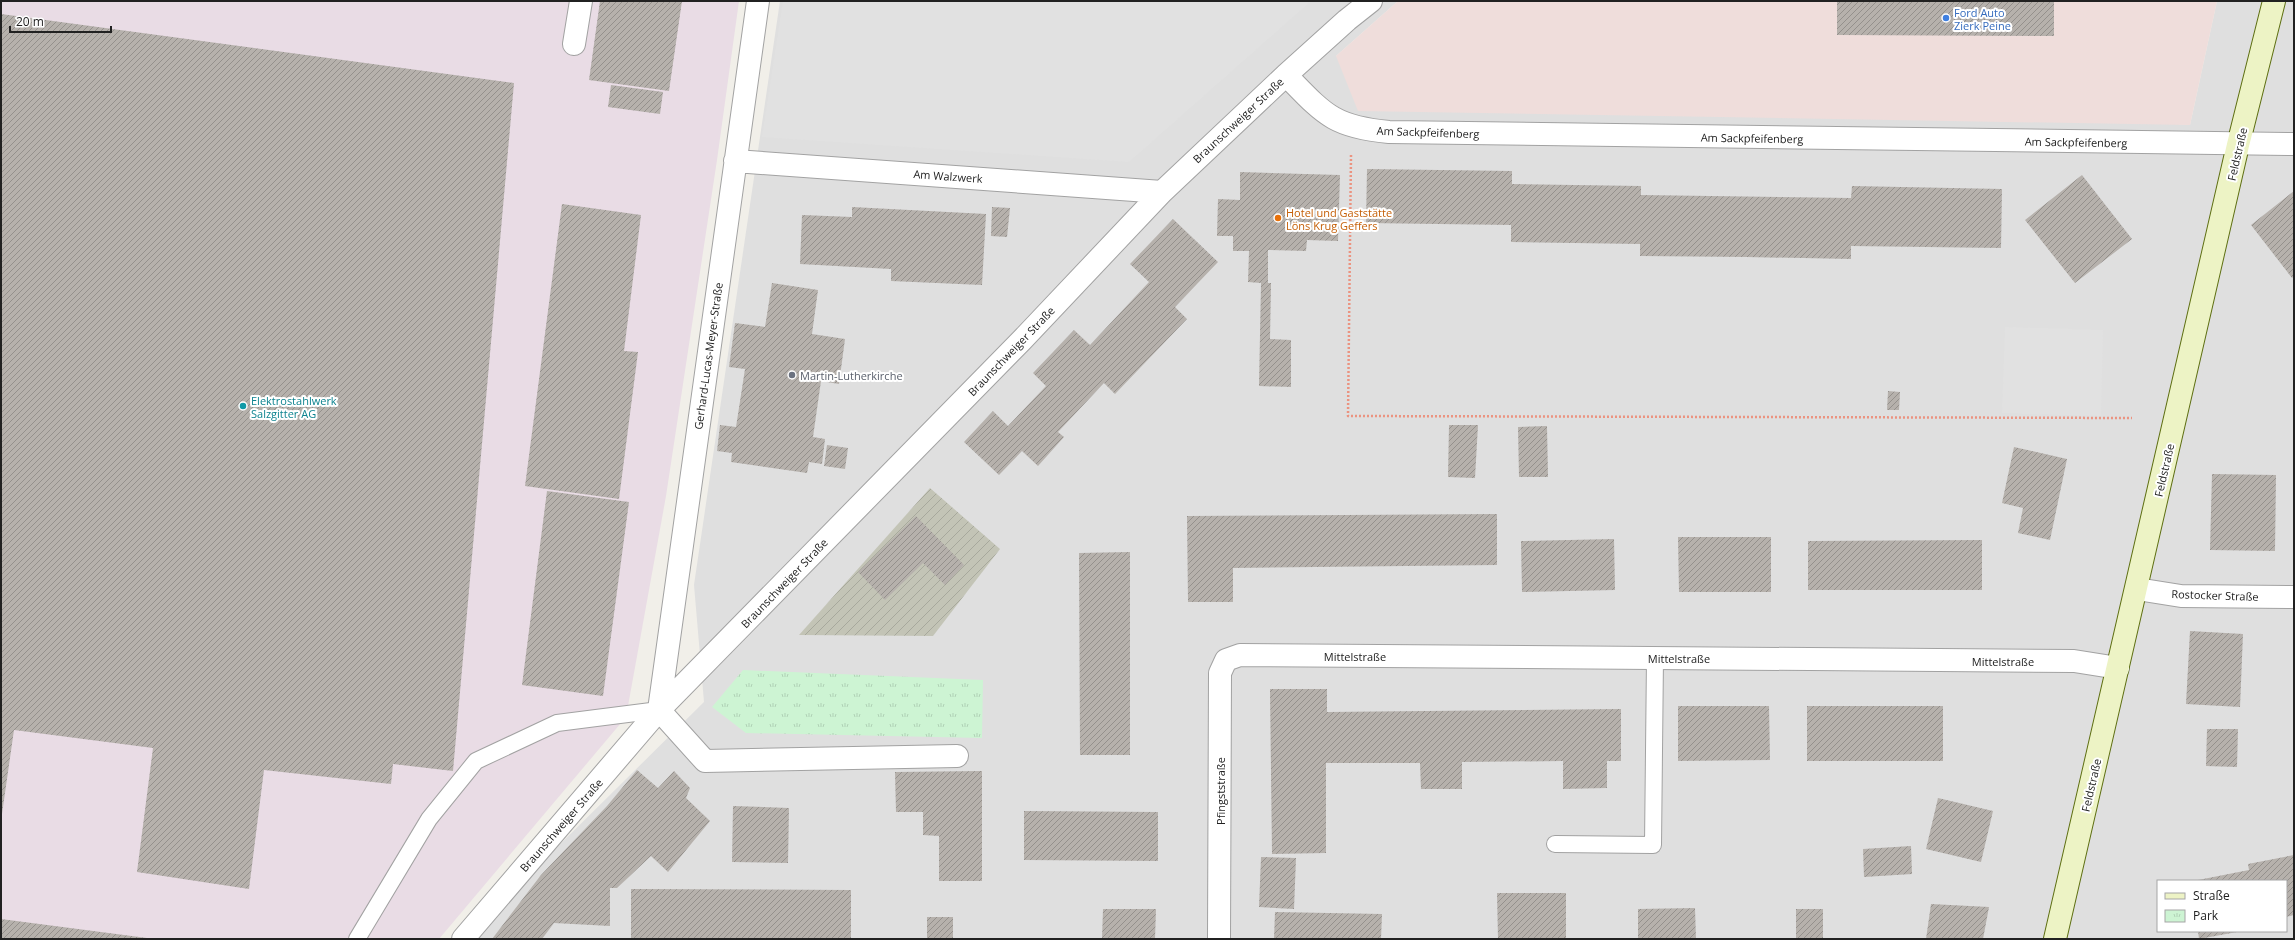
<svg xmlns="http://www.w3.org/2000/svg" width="2295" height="940" viewBox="0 0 2295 940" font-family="'Open Sans',sans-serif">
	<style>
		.residential { fill: #dfdfdf; fill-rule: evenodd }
		.commercial { fill: #efdddb }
		.industrial { fill: #e9dce5 }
		.construction { fill: url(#construction-furrows) }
		.park { fill: url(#park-tufts) }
		.parking { fill: #e1e1e1 }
		.building { fill: url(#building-hatch) }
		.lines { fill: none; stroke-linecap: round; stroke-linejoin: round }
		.lane-casing { stroke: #a2a2a2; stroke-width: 18 }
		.street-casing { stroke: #a2a2a2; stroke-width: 24 }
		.secondary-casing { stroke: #5e6f12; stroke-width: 24 }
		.path { stroke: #eb9380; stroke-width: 2.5; stroke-dasharray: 2 2; stroke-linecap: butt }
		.lane { stroke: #fff; stroke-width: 16 }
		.street { stroke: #fff; stroke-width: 22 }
		.secondary { stroke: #edf3c5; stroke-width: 22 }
		.shop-dot { fill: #3f7fe0; stroke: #fff; stroke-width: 1.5 }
		.food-dot { fill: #e8710a; stroke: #fff; stroke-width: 1.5 }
		.worship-dot { fill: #6b7280; stroke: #fff; stroke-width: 1.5 }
		.culture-dot { fill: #0f9aa8; stroke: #fff; stroke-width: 1.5 }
		.labels { text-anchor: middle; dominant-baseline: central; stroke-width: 4; stroke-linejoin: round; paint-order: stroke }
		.shop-label { font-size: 11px; fill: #366cbe; stroke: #fff; text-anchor: start }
		.street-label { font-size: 11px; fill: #212121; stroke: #fff }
		.food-label { font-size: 11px; fill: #c56008; stroke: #fff; text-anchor: start }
		.worship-label { font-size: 11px; fill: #5b616d; stroke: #fff; text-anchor: start }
		.culture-label { font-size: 11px; fill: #0d838f; stroke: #fff; text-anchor: start }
	</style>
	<defs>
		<pattern id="construction-furrows" width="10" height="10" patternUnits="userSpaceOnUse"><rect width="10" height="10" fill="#c3c4b6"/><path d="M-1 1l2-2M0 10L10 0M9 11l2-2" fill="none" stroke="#a7a89c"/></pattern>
		<pattern id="park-tufts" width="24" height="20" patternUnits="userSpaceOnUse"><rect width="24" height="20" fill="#cdf4d3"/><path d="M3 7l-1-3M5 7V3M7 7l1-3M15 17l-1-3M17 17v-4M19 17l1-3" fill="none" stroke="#b0d1b5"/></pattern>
		<pattern id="building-hatch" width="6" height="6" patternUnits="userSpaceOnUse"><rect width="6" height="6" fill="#b6b1ac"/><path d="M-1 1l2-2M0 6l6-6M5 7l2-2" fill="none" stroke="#94908c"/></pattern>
	</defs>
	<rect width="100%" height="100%" fill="#f1efe9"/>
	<path class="residential" d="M780,1H1398L1336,56L2190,125L2217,1H2294V939H476L530,874L704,702L694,585ZM2158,881H2286V931H2158Z"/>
	<path class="commercial" d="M1398,1H2217L2190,125L1358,111L1336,56Z"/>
	<path class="industrial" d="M1,1H739L717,160L666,496L626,717L439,939H1Z"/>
	<path class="construction" d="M930,488L1000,549L933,636L799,635Z"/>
	<path class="park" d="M743,670L983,680L982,738L746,733L712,707Z"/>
	<path class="parking" d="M783,1H1311L1129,162L762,137Z
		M2005,327L2103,330L2101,416L2002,413Z"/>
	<path class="building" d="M600,1H682L669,91L589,80Z
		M1837,1H2054V36L1837,35Z
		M1,14L514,83L453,771L393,764L391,784L264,770L249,889L137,872L153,748L14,730L1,821Z
		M611,85L663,92L660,114L608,107Z
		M1367,169L1512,171V184L1641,186V195L1851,198L1852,186L2002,189L2001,248L1851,246V259L1746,257L1640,256V244L1511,242V225L1366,223Z
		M1240,172L1340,175L1338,241L1307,240L1306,251L1268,250V283H1271L1270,339L1291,340V387L1259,386L1261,283L1248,282L1249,251H1233V236H1217L1218,199L1240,200Z
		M2082,175L2132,239L2075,283L2025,220Z
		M2294,191V276L2292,278L2251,225Z
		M562,204L641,215L624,351L638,352L619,499L525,486Z
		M852,207L986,214L982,285L891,281V269L800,264L802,215L852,217Z
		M992,207L1010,208L1007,237L991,236Z
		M1173,219L1218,262L1175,307L1187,319L1115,394L1104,383L1058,432L1064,437L1038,466L1022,451L999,475L964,442L993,411L1008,426L1046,386L1033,373L1074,330L1090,345L1149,282L1130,264Z
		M772,283L818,290L812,334L845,339L839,384L821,381L813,437L825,439L822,464L809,462L807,473L731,462L732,453L717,451L720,425L736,427L745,369L729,367L735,323L765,327Z
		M1888,391L1900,392L1899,410H1887Z
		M1449,425H1478L1475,478L1448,477Z
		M1547,426L1548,477H1519L1518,427Z
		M827,445L848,448L845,469L824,466Z
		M2014,447L2067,459L2050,540L2018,533L2023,508L2002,503Z
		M2212,474L2276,475L2275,551L2210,550Z
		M547,491L629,502L603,696L522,685Z
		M1497,514V565L1233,568V602H1188L1187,516Z
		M916,516L964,565L945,585L923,563L885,600L858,572Z
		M1678,537H1771V592H1679Z
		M1614,539L1615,590L1522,592L1521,541Z
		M1982,540V590H1808V541Z
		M1130,552V755H1080L1079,553Z
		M2190,631L2243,634L2240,707L2186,704Z
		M1270,689H1327V712L1621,709V761H1607V788L1563,789V761L1462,762V789H1421L1420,763H1326V853L1272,854Z
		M1678,706H1769L1770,760L1678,761Z
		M1807,706H1943V761H1807Z
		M2207,729H2238L2237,767L2206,766Z
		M637,770L658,788L674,771L690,788L686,798L710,821L668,872L651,856L617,888H610V926L554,923L542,939H492L541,875L607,806Z
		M982,771V881H939V836L923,835V812H896L895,772Z
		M1938,798L1993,811L1981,862L1926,849Z
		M733,806L789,808L788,863L732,862Z
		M1024,811L1158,812V861L1024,860Z
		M1911,846L1912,874L1864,877L1863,849Z
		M2294,855V915L2286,917V881H2251L2250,873L2251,881H2193L2249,870L2248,864Z
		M1261,857L1296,858L1294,909L1259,907Z
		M631,889L851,890V939H631Z
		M1497,893H1566V939H1498Z
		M1931,904L1989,907L1983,939H1926Z
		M1695,908L1696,939H1638V909Z
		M1103,909H1156L1155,939H1102Z
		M1796,909H1823V939H1796Z
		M1275,912L1382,914L1381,939H1274Z
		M927,917H953V939H927Z
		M1,919L147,938V939H1Z
		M2198,931H2237V932L2199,939Z"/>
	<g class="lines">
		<g class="lane-casing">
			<path id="lane" d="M1555,844L1653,845L1655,658
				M357,939L429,819L476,761L557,723L659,710"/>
		</g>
		<g class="street-casing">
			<path id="street" d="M574,44L581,1
				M1286,75C1324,114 1333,127 1389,132L2294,144
				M735,161L1162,192
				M2137,589L2181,596L2294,597
				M659,710L758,1
				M659,710L705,761L957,756
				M463,939L659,710L1022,340L1162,192L1286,75L1347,20L1371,1
				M1219,939L1220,673L1226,660L1240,655L2074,661L2118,668"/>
		</g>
		<g class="secondary-casing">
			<path id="secondary" d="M2055,939L2238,145L2274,1"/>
		</g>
		<path class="path" d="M1351,155L1348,416L2132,418"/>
		<use href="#lane" class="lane"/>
		<use href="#street" class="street"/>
		<use href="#secondary" class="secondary"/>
	</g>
	<circle class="shop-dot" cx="1946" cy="18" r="4"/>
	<circle class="food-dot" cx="1278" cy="218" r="4"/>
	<circle class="worship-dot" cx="792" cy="375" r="4"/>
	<circle class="culture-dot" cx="243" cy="406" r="4"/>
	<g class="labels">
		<g class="shop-label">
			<text x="1954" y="12">Ford Auto<tspan x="1954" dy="13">Zierk Peine</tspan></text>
		</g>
		<g class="street-label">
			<text transform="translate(1238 120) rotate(-43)">Braunschweiger Straße</text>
			<text transform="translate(1428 132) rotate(2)">Am Sackpfeifenberg</text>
			<text transform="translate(1752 138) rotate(1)">Am Sackpfeifenberg</text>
			<text transform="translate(2076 142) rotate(1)">Am Sackpfeifenberg</text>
			<text transform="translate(2237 154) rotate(-77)">Feldstraße</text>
			<text transform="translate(948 176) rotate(4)">Am Walzwerk</text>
			<text transform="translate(1011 351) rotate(-46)">Braunschweiger Straße</text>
			<text transform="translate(708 356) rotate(-82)">Gerhard-Lucas-Meyer-Straße</text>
			<text transform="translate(2164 470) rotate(-77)">Feldstraße</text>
			<text transform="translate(784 583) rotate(-46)">Braunschweiger Straße</text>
			<text transform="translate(2215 595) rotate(2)">Rostocker Straße</text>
			<text x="1355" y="656">Mittelstraße</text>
			<text x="1679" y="658">Mittelstraße</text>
			<text x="2003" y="661">Mittelstraße</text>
			<text transform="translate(2091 785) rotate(-77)">Feldstraße</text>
			<text transform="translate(1220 791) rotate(-90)">Pfingststraße</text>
			<text transform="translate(561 825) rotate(-49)">Braunschweiger Straße</text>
		</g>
		<g class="food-label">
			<text x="1286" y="212">Hotel und Gaststätte<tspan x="1286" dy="13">Löns Krug Geffers</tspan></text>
		</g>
		<g class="worship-label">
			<text x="800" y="375">Martin-Lutherkirche</text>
		</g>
		<g class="culture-label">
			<text x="251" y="400">Elektrostahlwerk<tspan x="251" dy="13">Salzgitter AG</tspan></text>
		</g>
	</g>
	<rect width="2295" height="940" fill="none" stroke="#212121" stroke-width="4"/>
	<rect x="2157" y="880" width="130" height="52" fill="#ffffff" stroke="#a6a6a6"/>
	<rect x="2165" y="893" width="20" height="6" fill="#edf3c5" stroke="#a6a6a6"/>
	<text x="2193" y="900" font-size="12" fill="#212121">Straße</text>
	<rect x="2165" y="910" width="20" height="12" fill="url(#park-tufts)" stroke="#a6a6a6"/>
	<text x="2193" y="920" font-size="12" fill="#212121">Park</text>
	<path d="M10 26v6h101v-6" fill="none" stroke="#212121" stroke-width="2"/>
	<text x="16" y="26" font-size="12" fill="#212121" stroke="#ffffff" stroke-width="3" paint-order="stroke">20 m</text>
</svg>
